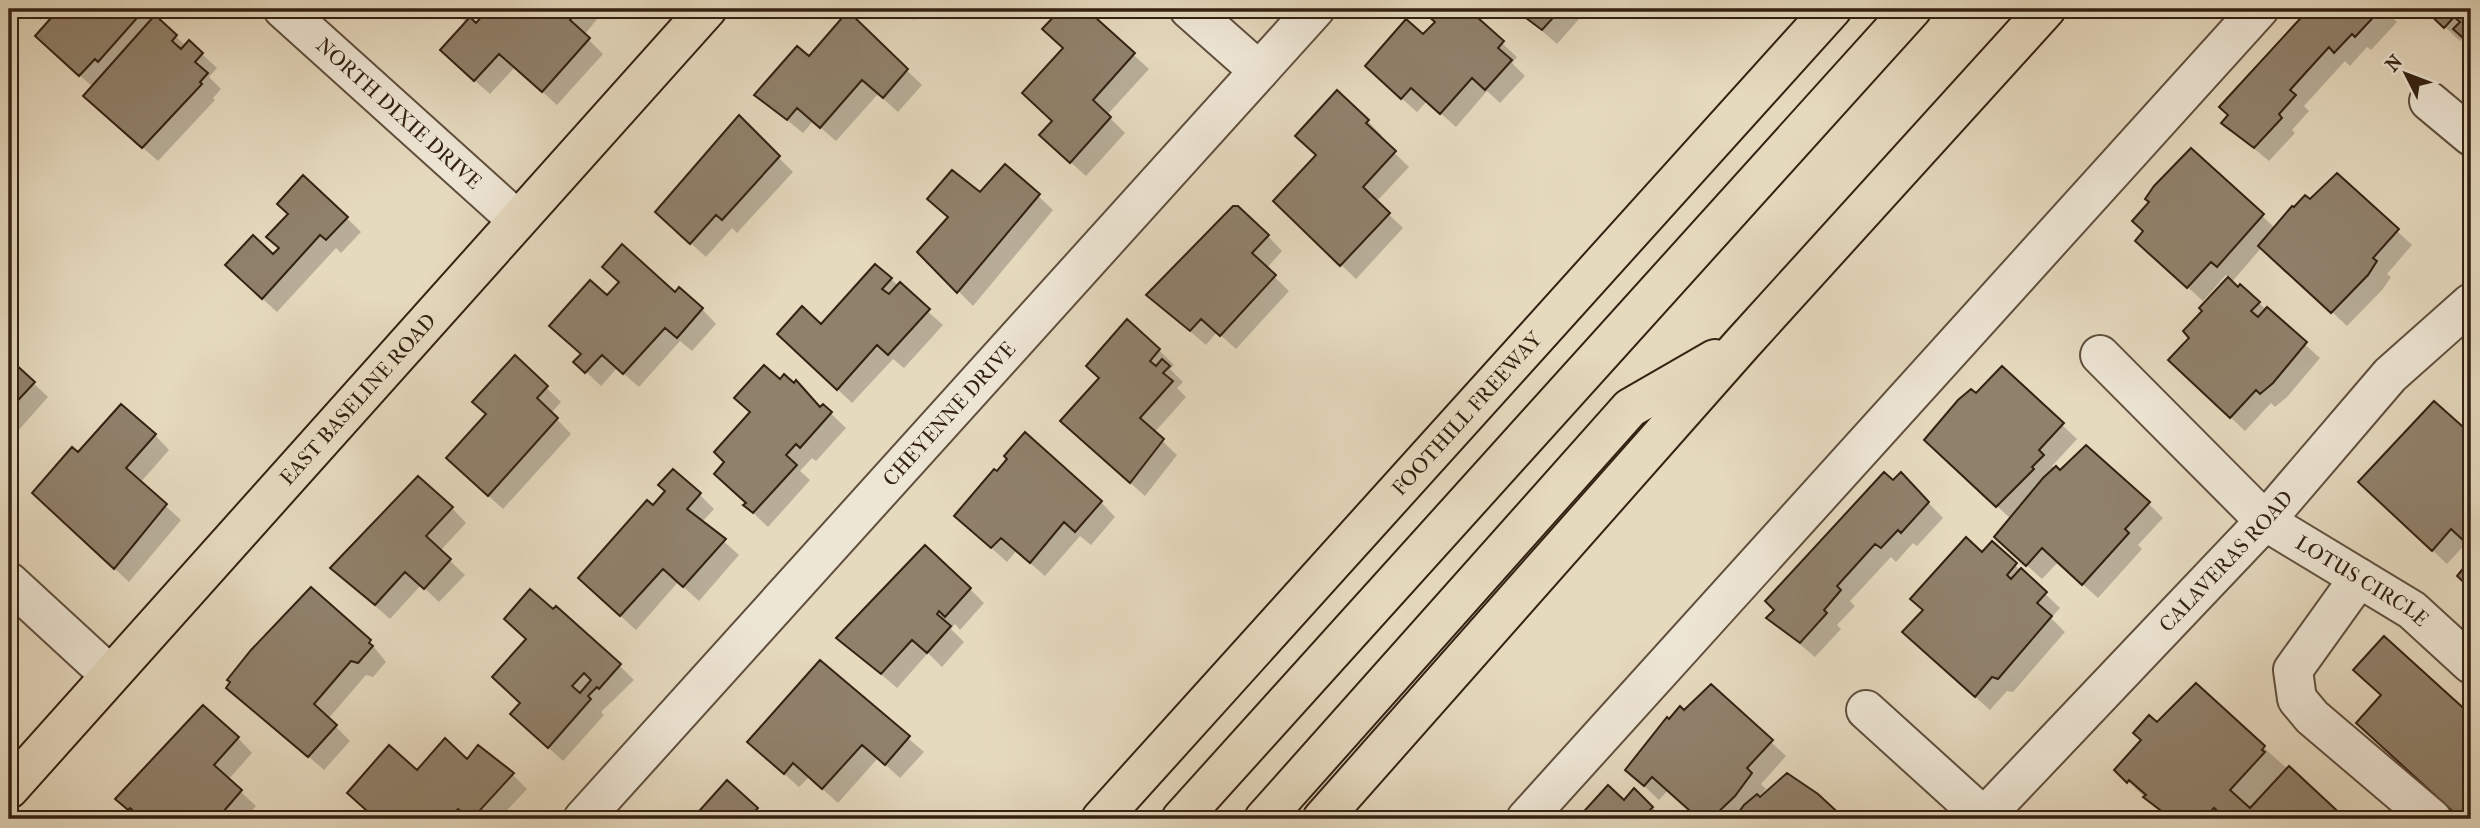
<svg xmlns="http://www.w3.org/2000/svg" width="2480" height="828" viewBox="0 0 2480 828" font-family="'IM FELL French Canon',serif">
	<style>
		.shadow { fill: #0003 }
		.building { fill: #90816b; stroke: #332112; stroke-width: 2; fill-rule: evenodd }
		.lines { fill: none; stroke-linecap: round; stroke-linejoin: round }
		.minor-casing { stroke: #604f3d; stroke-width: 42 }
		.major-casing { stroke: #332112; stroke-width: 42 }
		.highway-casing { stroke: #332112; stroke-width: 42 }
		.minor { stroke: #eee6d5; stroke-width: 38 }
		.major { stroke: #e5d9be; stroke-width: 38 }
		.highway { stroke: #e5d9be; stroke-width: 38 }
		.labels { text-anchor: middle; dominant-baseline: central; stroke-width: 7; stroke-linejoin: round; paint-order: stroke }
		.street-label { font-size: 21px; fill: #332112; stroke: #eee6d5 }
	</style>
	<rect width="100%" height="100%" fill="#e5d9be"/>
	<filter id="stains"><feTurbulence type="fractalNoise" baseFrequency=".00286" numOctaves="4"/><feColorMatrix values="0 0 0 0 .2 0 0 0 0 .09 0 0 0 0 .02 0 0 0 .5 -.17"/></filter>
	<radialGradient id="worn" r=".72"><stop offset=".6" stop-color="#630" stop-opacity="0"/><stop offset="1" stop-color="#630" stop-opacity=".3"/></radialGradient>
	<path class="shadow" d="M28,9H146L186,46L189,42L217,68L209,77L221,89L213,98L215,100L158,161L100,110L93,87L52,51L53,19L47,13L40,20Z
		M452,9H479L469,19L476,25L491,9H589L598,18L584,35L603,54L557,105L515,67L490,94L457,65L467,23Z
		M901,9H923L914,20Z
		M1063,9H1083L1149,69L1107,115L1125,133L1086,176L1056,149L1054,121L1064,49L1044,29Z
		M1423,9H1465L1517,57L1512,63L1525,76L1500,103L1487,91L1456,127L1427,101L1417,112L1381,80L1436,22Z
		M1517,9H1569L1579,19L1557,44Z
		M2311,9H2384L2397,22L2371,50L2367,47L2350,66L2345,61L2304,106L2309,111L2292,130L2295,133L2269,161L2223,123L2230,115L2222,107Z
		M2426,9H2471V44L2464,37L2460,41Z
		M848,14L922,85L898,112L878,94L836,141L813,121L803,133L756,95L809,58Z
		M739,118L793,172L737,233L732,228L706,257L672,226Z
		M1368,121L1382,136L1380,139L1409,167L1376,202L1403,228L1356,279L1275,201Z
		M2191,151L2275,228L2337,175L2412,245L2387,274L2391,277L2382,290L2347,326L2262,247L2231,283L2238,289L2240,286L2320,358L2287,397L2275,407L2271,403L2245,431L2185,374L2192,338L2204,311L2202,308L2230,278L2226,275L2203,301L2152,255L2145,232Z
		M1006,166L1053,210L973,306L920,252L949,218L929,199L980,194Z
		M347,218L361,232L341,253L336,248L277,312L242,280L280,249Z
		M1268,236L1282,251L1266,269L1289,291L1236,349L1217,332L1206,345L1148,295Z
		M876,266L943,325L904,368L893,359L852,403L794,348L821,327Z
		M675,294L702,309L716,324L692,351L680,341L639,387L617,368L601,386L576,362L582,355L607,298Z
		M1159,350L1174,365L1170,369L1183,382L1177,388L1186,397L1154,433L1177,455L1145,496L1077,435Z
		M515,357L561,402L551,413L571,434L503,509L463,473Z
		M13,364L48,397L9,441V369Z
		M2002,369L2077,439L2052,466L2056,469L2148,503L2163,518L2138,545L2142,549L2098,598L2058,562L2042,579L2011,551V519L1941,454L1976,395Z
		M780,381L821,409L823,406L846,428L816,461L812,458L800,471L810,480L768,527L745,505Z
		M2434,403L2471,437V546L2467,542L2447,564L2375,496Z
		M155,435L169,450L140,483L181,520L129,582L49,508L78,455Z
		M1894,483L1915,489L1943,518L1917,546L1913,543L1896,562L1891,557L1850,601L1855,606L1837,625L1841,629L1815,657L1769,618Z
		M700,495L714,509L702,522L739,555L699,601L678,582L636,630L594,592L653,507Z
		M1101,502L1115,517L1091,545L1080,536L1045,576L1016,551L1007,562L956,516Z
		M452,508L466,523L440,551L465,575L439,602L421,585L390,619L332,568Z
		M1992,543L2060,608L2051,618L2065,632L2013,692L2007,691L1990,710L1919,647Z
		M970,589L984,603L960,630L955,624L951,629L964,642L942,667L928,653L897,688L839,638Z
		M2385,638L2471,717V819H2461L2358,723L2382,697L2355,670Z
		M528,640L619,665L634,680L601,712L604,715L563,761L527,728L522,704Z
		M370,642L386,662L373,677L366,675L328,719L350,741L324,770L228,687Z
		M820,662L924,752L900,778L878,758L838,803L809,777L799,787L764,756Z
		M1684,712L1771,742L1786,756L1761,784L1766,789L1758,797L1817,795L1843,819H1700L1668,790L1659,800L1642,784L1669,722Z
		M2157,725L2264,748L2344,819H2168L2116,770Z
		M238,738L252,753L228,780L256,806L244,819H140L118,799Z
		M467,761L512,774L527,789L499,819H377L364,807L417,773Z
		M727,783L757,810L766,819H694Z
		M1608,788L1624,802L1634,791L1665,819H1579Z"/>
	<path class="building" d="M40,9H145L98,62L95,59L79,76L35,36L51,18Z
		M488,9H580L570,20L590,38L542,92L499,54L474,81L440,50L470,17L476,23Z
		M1061,9H1086L1135,53L1093,100L1111,117L1070,163L1039,135L1052,121L1022,93L1063,48L1042,29Z
		M1420,9H1468L1504,41L1498,48L1512,60L1485,90L1472,78L1440,114L1411,88L1401,99L1365,66L1406,19L1423,34L1435,22Z
		M1514,9H1561L1542,30Z
		M2309,9H2381L2355,37L2352,34L2334,53L2329,47L2290,90L2296,95L2279,114L2282,118L2254,148L2221,123L2228,115L2219,107Z
		M2424,9H2471V45L2453,29L2460,22L2454,17L2444,28Z
		M848,11L908,69L883,98L862,80L820,128L797,108L787,120L754,95L797,46L809,56Z
		M155,15L177,35L172,41L181,49L189,40L203,53L195,62L208,73L200,82L202,84L142,148L83,96Z
		M1337,90L1369,120L1366,123L1396,151L1363,187L1390,213L1340,266L1273,201L1316,155L1295,136Z
		M739,115L780,156L722,220L716,215L690,244L655,212Z
		M2191,148L2264,214L2217,267L2211,262L2187,288L2135,241L2143,231L2132,221L2149,202L2145,199L2154,186Z
		M1005,164L1040,194L957,293L917,252L948,217L927,199L952,170L980,192Z
		M2337,173L2399,229L2373,258L2377,261L2368,275L2331,313L2258,246L2292,206L2294,207L2305,195L2310,199Z
		M303,175L348,217L326,240L320,235L262,299L225,265L253,235L273,254L279,248L266,237L288,214L277,204Z
		M1233,206H1238L1269,235L1252,253L1276,275L1220,336L1201,319L1190,331L1146,295Z
		M622,244L675,292L679,287L703,308L677,338L665,328L623,374L602,355L585,373L573,362L581,354L549,326L590,280L607,295L619,282L602,267Z
		M875,264L892,278L882,289L889,294L900,282L930,309L888,355L877,345L837,390L777,334L802,306L821,324Z
		M2228,277L2238,287L2240,284L2260,302L2251,311L2258,317L2267,307L2307,342L2273,383L2260,394L2256,390L2230,418L2168,360L2189,338L2183,331L2202,311L2199,308Z
		M1127,319L1160,349L1150,361L1156,366L1162,359L1170,366L1163,373L1173,381L1140,418L1164,439L1130,483L1060,421L1099,378L1086,366Z
		M515,355L548,386L537,398L558,418L488,496L446,458L486,414L472,402Z
		M13,362L35,382L9,410V366Z
		M764,365L780,379L784,374L794,383L796,380L820,407L823,404L832,412L800,448L796,444L786,455L797,465L753,513L743,505L746,503L714,474L724,462L714,452L750,412L734,398Z
		M2002,366L2064,423L2039,450L2044,455L2032,467L2034,469L1996,507L1924,440L1958,400L1971,389L1976,393Z
		M2434,401L2471,434V533L2464,541L2451,529L2432,551L2358,482Z
		M121,404L156,434L126,468L167,504L114,569L32,493L72,447L78,452Z
		M1025,432L1102,501L1075,532L1064,522L1030,563L1001,538L991,548L954,516L994,469L997,471L1007,459L1004,456Z
		M2086,445L2150,502L2125,529L2129,533L2082,585L2042,548L2026,566L1994,537L2043,478L2056,466L2060,470Z
		M673,469L701,493L687,509L726,539L683,587L663,569L620,616L578,578L647,500L653,505L665,491L658,485Z
		M1884,472L1893,480L1901,472L1929,502L1901,533L1898,530L1881,548L1875,544L1837,586L1841,590L1824,610L1827,613L1800,643L1766,618L1774,610L1765,601Z
		M418,476L453,507L426,536L451,559L424,589L405,572L375,605L330,568Z
		M1966,537L1982,552L1992,541L2017,563L2007,575L2011,579L2021,568L2047,592L2037,603L2052,616L1998,679L1992,677L1975,697L1902,632L1923,610L1910,599Z
		M925,545L971,588L945,617L939,611L937,614L951,626L927,653L912,640L881,674L836,638Z
		M2471,559V589L2457,576Z
		M311,587L371,640L369,643L373,646L358,663L351,661L314,704L337,725L308,757L226,688L230,682L227,680L251,650Z
		M530,589L553,609L556,606L621,664L599,689L597,687L588,696L591,699L548,748L510,714L520,703L492,677L526,639L504,619ZM584,673L591,680L580,693L572,686Z
		M2384,636L2471,715V819H2461L2356,723L2381,695L2353,670Z
		M820,660L910,736L885,765L862,745L822,789L793,763L784,774L747,742Z
		M2196,683L2265,746L2262,750L2265,752L2230,790L2250,808L2289,766L2346,819H2227L2214,808L2204,819H2172L2143,797L2146,795L2129,780L2127,783L2114,770L2141,740L2133,733L2149,715L2157,722Z
		M1711,684L1773,740L1747,768L1752,773L1735,796L1711,819H1699L1652,777L1644,786L1625,770L1667,717L1669,719L1680,706L1684,710Z
		M203,705L239,737L214,765L242,790L217,819H191L182,811L174,819H143L130,808L128,810L115,799Z
		M445,738L467,759L478,745L514,773L472,819L458,809L449,819H376L347,793L389,745L417,770Z
		M1787,773L1818,794L1845,819H1734L1744,805L1757,794L1760,797Z
		M727,780L758,808L748,819H692Z
		M1608,785L1624,800L1634,788L1653,807L1643,817L1645,819H1577Z"/>
	<g class="lines">
		<g class="minor-casing">
			<g id="minor">
				<path id="s1" d="M283,9L516,219"/>
				<path d="M1189,9L1259,71"/>
				<path d="M2429,101L2471,136"/>
				<path id="s2" d="M2100,355L2265,521L2412,610L2471,664"/>
				<path d="M2359,578L2293,670L2297,699L2312,717L2432,819"/>
				<path d="M9,582L110,675"/>
				<path d="M1866,710L1984,817"/>
				<path id="s3" d="M583,819L1315,9"/>
				<path d="M1526,819L2259,9"/>
				<path id="s4" d="M1982,819L2265,521L2390,375L2471,303"/>
			</g>
		</g>
		<g class="major-casing">
			<g id="major">
				<path id="s5" d="M9,789L707,9"/>
			</g>
		</g>
		<g class="highway-casing">
			<g id="highway">
				<path id="s6" d="M1101,819L1832,9"/>
				<path d="M1181,819L1912,9"/>
				<path d="M1264,819L1630,408L1715,359"/>
				<path d="M1322,819L1742,344L2046,9"/>
			</g>
		</g>
		<use href="#minor" class="minor"/>
		<use href="#major" class="major"/>
		<use href="#highway" class="highway"/>
	</g>
	<g class="labels">
		<g class="street-label">
			<text stroke="none"><textPath href="#s1" startOffset="156">NORTH DIXIE DRIVE</textPath></text>
			<text stroke="none"><textPath href="#s5" startOffset="523">EAST BASELINE ROAD</textPath></text>
			<text stroke="none"><textPath href="#s6" startOffset="546">FOOTHILL FREEWAY</textPath></text>
			<text stroke="none"><textPath href="#s3" startOffset="546">CHEYENNE DRIVE</textPath></text>
			<text stroke="none"><textPath href="#s4" startOffset="355">CALAVERAS ROAD</textPath></text>
			<text stroke="none"><textPath href="#s2" startOffset="348">LOTUS CIRCLE</textPath></text>
		</g>
	</g>
	<rect width="2480" height="828" fill="none" stroke="#e5d9be" stroke-width="35"/>
	<rect x="10" y="10" width="2459" height="807" fill="none" stroke="#332112" stroke-width="3.5"/>
	<rect x="18" y="18" width="2445" height="793" fill="none" stroke="#332112" stroke-width="2"/>
	<g transform="translate(2406 74) rotate(312)" stroke="#eee6d5" stroke-width="5" paint-order="stroke">
	<path d="M0-5L12 26L0 18L-12 26Z" fill="#332112"/>
	<text y="-10" font-size="19" font-weight="bold" text-anchor="middle" fill="#332112">N</text>
	</g>
	<rect width="100%" height="100%" filter="url(#stains)"/>
	<rect width="100%" height="100%" fill="url(#worn)"/>
</svg>
